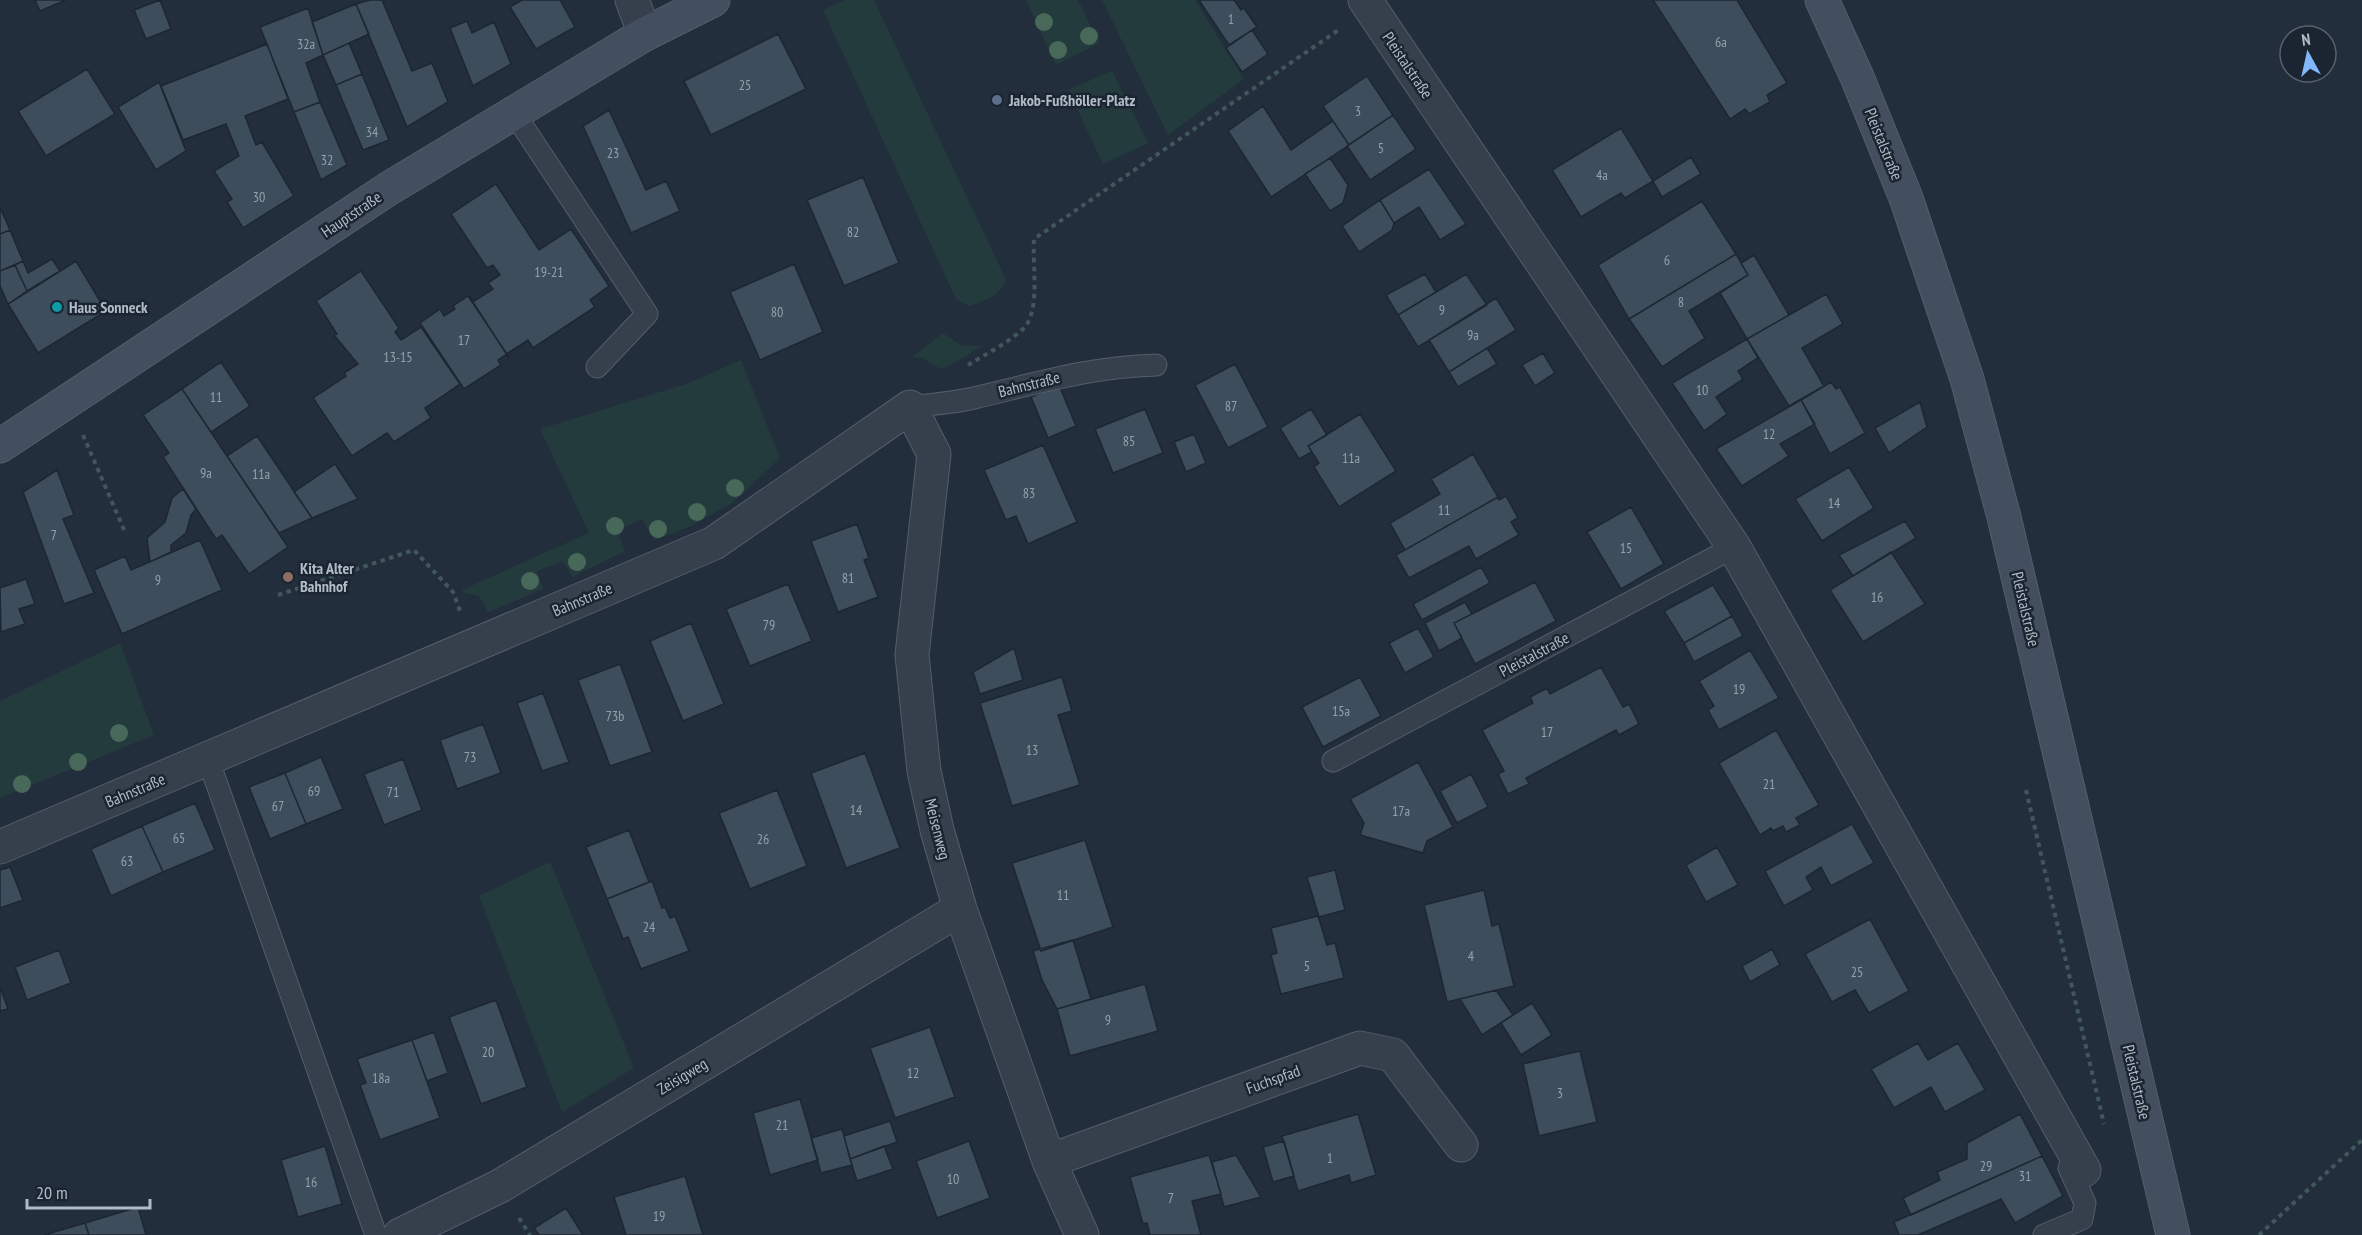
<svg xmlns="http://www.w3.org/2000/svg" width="2362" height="1235" viewBox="0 0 2362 1235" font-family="'PT Sans Narrow',sans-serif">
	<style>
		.green { fill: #243b3d }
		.building { fill: #3d4d5b; stroke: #1d2733; stroke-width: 1.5 }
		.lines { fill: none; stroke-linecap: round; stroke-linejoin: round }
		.service-casing { stroke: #545e6a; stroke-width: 23 }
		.minor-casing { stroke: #545e6a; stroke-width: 35 }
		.tertiary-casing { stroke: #545e6a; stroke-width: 35 }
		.secondary-casing { stroke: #545e6a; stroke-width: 35 }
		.path { stroke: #41585a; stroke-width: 4; stroke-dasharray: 4.5 4.5; stroke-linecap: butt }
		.service { stroke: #35404c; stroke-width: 21 }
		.minor { stroke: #35404c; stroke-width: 33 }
		.tertiary { stroke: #35404c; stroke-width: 33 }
		.secondary { stroke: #434f5f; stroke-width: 33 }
		.tree { fill: #486959 }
		.service-dot { fill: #5c6f8a; stroke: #1b2531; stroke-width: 2 }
		.culture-dot { fill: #0f9aa8; stroke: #1b2531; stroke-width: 2 }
		.education-dot { fill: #8d6e63; stroke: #1b2531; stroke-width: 2 }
		.labels { text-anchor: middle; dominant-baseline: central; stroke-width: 5; stroke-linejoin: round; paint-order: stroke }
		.number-label { font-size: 14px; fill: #94a0ad }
		.street-label { font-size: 16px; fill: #b1bbc8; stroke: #1b2531 }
		.poi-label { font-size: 16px; font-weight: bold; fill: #b1bbc8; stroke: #1b2531; text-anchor: start }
	</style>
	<rect width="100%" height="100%" fill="#222e3c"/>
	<path class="green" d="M845,0H874L1006,280C1000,296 986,300 970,306L956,299L823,10Z
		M1026,0H1078L1099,43L1056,65Z
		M1102,0H1195L1244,79L1168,135Z
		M1112,71L1148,143L1103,164L1068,90Z
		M943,333L960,345L983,346L945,368H939L923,358L912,357Z
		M741,360L780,458L732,503L691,526L655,540L642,519L617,531L625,551L572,577L563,561L537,571L543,589L488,612L479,596L464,593L462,590L589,533L540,429L689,383Z
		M120,643L154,735L0,798V701Z
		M550,862L634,1068L562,1112L479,896Z"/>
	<path class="building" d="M35,0H66L40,11Z
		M160,0L171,29L146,39L134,10Z
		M370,0H382L412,71L432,63L448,102L407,127L356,4Z
		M522,0H560L575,27L536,49L510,7Z
		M1199,0H1234L1241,10L1244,8L1257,27L1229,45Z
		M1653,0H1737L1787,83L1767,95L1770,102L1749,114L1745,109L1730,119Z
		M356,4L369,34L323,55L312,22Z
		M308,8L323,55L306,63L320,102L294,112L260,27Z
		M467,21L472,33L494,22L511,64L473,86L450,28Z
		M1252,30L1268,54L1242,72L1226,48Z
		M778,34L806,89L711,135L684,81Z
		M349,43L362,74L336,85L323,55Z
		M267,44L288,99L245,116L256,145L262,142L294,196L243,228L227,202L232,199L214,171L239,156L226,124L183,140L161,86Z
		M87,69L115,114L46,156L18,111Z
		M362,74L389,140L363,150L336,85Z
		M1367,76L1393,115L1349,145L1323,106Z
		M159,82L186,151L156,170L118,107Z
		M320,102L347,165L321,180L294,112Z
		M1263,106L1291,150L1333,121L1349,145L1271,197L1228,131Z
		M609,110L646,190L666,181L680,211L631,233L583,126Z
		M1393,115L1416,149L1370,180L1347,146Z
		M1621,128L1653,181L1625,198L1621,193L1581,217L1552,170Z
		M1691,157L1701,174L1662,197L1653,181Z
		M1330,158L1348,185L1343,203L1330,211L1305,174Z
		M1429,169L1466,224L1440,240L1419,207L1394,223L1380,200Z
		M863,177L899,263L844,286L807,200Z
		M496,184L539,250L571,229L609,286L590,300L595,307L533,348L528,340L508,353L509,358L469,296L474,301L493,289L488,283L500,275L493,265L487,268L451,214Z
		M1380,200L1394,223L1392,230L1359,252L1342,226Z
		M1702,201L1736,254L1629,319L1598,265Z
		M0,207L10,230L0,234Z
		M10,230L23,261L0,271V234Z
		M1736,254L1748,275L1689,311L1705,338L1662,367L1629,319Z
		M1754,255L1789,315L1747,339L1720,293L1748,275L1741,263Z
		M52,259L60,271L27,291L15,265L23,261L28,273Z
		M76,261L106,311L38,353L8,304Z
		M794,264L823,332L760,360L730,292Z
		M15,265L27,291L8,304L0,286V271Z
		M361,271L399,328L395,332L401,340L421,327L460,384L425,408L431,418L394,442L387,433L352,456L313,398L346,376L344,373L358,364L334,335L337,334L316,301Z
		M1425,274L1436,292L1398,315L1386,295Z
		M1466,274L1487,305L1418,347L1398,315Z
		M1826,294L1843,324L1802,348L1824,386L1789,406L1747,339Z
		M468,296L507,354L498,360L501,365L464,389L420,323L440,309L444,316L455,309L453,306Z
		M1496,298L1516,330L1449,372L1429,340Z
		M1747,339L1758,358L1738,371L1743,379L1716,397L1727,414L1704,431L1672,383Z
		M1487,348L1497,364L1458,387L1449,372Z
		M1543,353L1555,373L1535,386L1522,365Z
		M221,362L250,406L211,432L182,389Z
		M1235,364L1268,427L1228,448L1195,385Z
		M1831,382L1836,389L1840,387L1865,433L1830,454L1801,400Z
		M1059,385L1076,426L1048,438L1031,397Z
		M182,389L288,547L249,574L222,535L216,539L163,457L169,453L143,415Z
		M1801,400L1815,424L1780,444L1789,456L1742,486L1716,449Z
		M1920,402L1927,427L1889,453L1875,428Z
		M1145,409L1163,453L1113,473L1095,429Z
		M1311,409L1327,435L1308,446L1312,452L1299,459L1280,428Z
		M1360,414L1396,471L1339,507L1314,467L1319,463L1308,446Z
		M1194,434L1206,463L1186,472L1174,442Z
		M257,436L312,518L279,533L227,456Z
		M1043,445L1077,522L1028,544L1016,516L1006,520L984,470Z
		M1473,454L1498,497L1405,550L1390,523L1440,494L1431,479Z
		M335,464L358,499L312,518L294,492Z
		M1849,467L1874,508L1822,541L1795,499Z
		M57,470L74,515L63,519L94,593L64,604L23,492Z
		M183,489L196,509L191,515L186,533L171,545V552L150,562L147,538L165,522L172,498Z
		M1506,496L1518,518L1511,522L1519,535L1476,559L1469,546L1409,578L1396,555L1498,497L1499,500Z
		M1631,507L1664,564L1621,589L1587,532Z
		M1905,521L1916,538L1853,576L1839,555Z
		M857,524L869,558L864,560L878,597L838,612L811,541Z
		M200,540L222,590L122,634L94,570L125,556L131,570Z
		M1891,552L1925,604L1863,642L1830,590Z
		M1481,567L1490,583L1422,620L1413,604Z
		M26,579L35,604L19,609L25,624L1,632L0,588Z
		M1535,582L1556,621L1475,664L1454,623Z
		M788,584L812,641L750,666L726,609Z
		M1713,585L1732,616L1684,643L1664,611Z
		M1465,602L1472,614L1454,623L1462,638L1439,651L1425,623Z
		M1732,616L1743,636L1694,662L1684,643Z
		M691,623L724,704L683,721L650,641Z
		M1418,628L1434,657L1405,673L1389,643Z
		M1014,648L1023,680L980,694L973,672Z
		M1750,650L1779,698L1719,730L1708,710L1714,706L1699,681Z
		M620,664L652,752L610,766L578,680Z
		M1601,667L1623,707L1629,704L1639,724L1619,735L1616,730L1526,778L1529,784L1508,794L1498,774L1504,771L1482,730L1533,703L1530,697L1547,688L1550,694Z
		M1062,677L1072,711L1058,715L1080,785L1012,806L980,703Z
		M1360,677L1381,716L1323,747L1302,707Z
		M543,693L569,762L542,771L517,703Z
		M483,724L501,773L457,789L440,740Z
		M1776,730L1819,805L1796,818L1800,825L1786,832L1783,826L1773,831L1771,828L1760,835L1719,763Z
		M865,753L900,848L846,868L811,773Z
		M321,757L343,809L306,824L285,773Z
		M403,759L422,810L384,825L364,774Z
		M1418,762L1453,827L1427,841L1423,853L1360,835L1364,823L1350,799Z
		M285,773L306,824L270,839L249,787Z
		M1471,774L1488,807L1457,823L1440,791Z
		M777,790L807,866L750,889L719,813Z
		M195,803L215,850L163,872L142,826Z
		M1852,824L1874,863L1831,886L1821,867L1806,877L1813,890L1784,906L1765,871Z
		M142,826L163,872L111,896L91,849Z
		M629,830L649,882L607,899L586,847Z
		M1085,840L1113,927L1041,951L1012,863Z
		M1717,847L1738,885L1706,902L1686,865Z
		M10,867L23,900L0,908V870Z
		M1335,870L1345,910L1319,917L1307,877Z
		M652,881L662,908L665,907L670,918L675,916L689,951L641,969L628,937L623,939L607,899Z
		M1484,890L1492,926L1499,924L1514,986L1447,1002L1424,905Z
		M1318,916L1327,945L1335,943L1344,978L1281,994L1271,955L1277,953L1271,928Z
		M1870,919L1909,991L1869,1013L1855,990L1832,1002L1805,954Z
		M1073,940L1091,999L1057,1009L1042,980L1033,951Z
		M1772,949L1780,965L1750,982L1742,966Z
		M59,950L71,983L27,1000L15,967Z
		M1145,984L1158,1031L1070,1056L1057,1009Z
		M0,987L8,1009L0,1011Z
		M1496,990L1513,1015L1482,1035L1460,999Z
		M496,1000L527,1087L481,1104L449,1017Z
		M1532,1003L1552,1035L1521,1055L1501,1023Z
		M930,1027L955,1097L895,1118L870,1048Z
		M434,1032L448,1073L427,1081L412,1040Z
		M412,1040L440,1118L380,1140L360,1085L366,1083L357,1059Z
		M1918,1043L1928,1060L1958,1043L1985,1090L1945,1112L1931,1087L1894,1108L1871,1069Z
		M1580,1051L1597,1122L1539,1136L1523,1064Z
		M800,1099L818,1160L770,1175L753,1113Z
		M1358,1114L1376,1175L1351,1183L1349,1175L1298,1191L1282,1136Z
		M2020,1114L2042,1156L1911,1215L1903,1198L1940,1180L1937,1172L1967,1159V1143Z
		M890,1121L897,1142L850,1159L844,1136Z
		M842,1129L852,1165L821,1173L811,1138Z
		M969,1141L990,1198L937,1218L916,1161Z
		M1284,1141L1294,1176L1273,1182L1263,1147Z
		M325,1146L342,1204L298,1217L281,1160Z
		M884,1146L893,1169L857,1181L850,1159Z
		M1209,1155L1221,1194L1192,1201L1201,1235H1150L1147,1223L1143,1224L1130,1177Z
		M1236,1155L1261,1197L1224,1207L1212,1162Z
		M2042,1156L2063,1196L2015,1223L2001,1199L1918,1235H1899L1894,1222Z
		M685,1176L703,1235H626L614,1197Z
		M138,1207L146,1235H89L85,1223Z
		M566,1208L583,1235H539L534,1228Z
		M85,1223L89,1235H44Z"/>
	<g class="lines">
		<g class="service-casing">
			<path id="service" d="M514,113L647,314L597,367
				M910,407C931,404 954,403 974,398C1038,383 1090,367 1156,365
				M208,759L376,1235
				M1333,761L1734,547
				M2044,1235L2082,1219L2085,1203L2069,1168L2074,1158"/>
		</g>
		<g class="minor-casing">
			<path id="minor" d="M1365,0L1734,547L2084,1170
				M0,847L714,543L910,407L934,454L912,655L924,771L937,830L960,909L1049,1161L1082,1235
				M1049,1161L1360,1048L1393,1055L1461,1145
				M400,1235L500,1186L960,909"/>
		</g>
		<g class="tertiary-casing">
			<path id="tertiary" d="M632,0L645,34"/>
		</g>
		<g class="secondary-casing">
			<path id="secondary" d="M1822,0L1857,77L1906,198L1967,379L2004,517L2173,1235
				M0,446L388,189L645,34L713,0"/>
		</g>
		<path class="path" d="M968,365C986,354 1008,343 1023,329C1041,312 1032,264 1034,239L1340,29
			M83,435L125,532
			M278,595L414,550L453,592L460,611
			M2026,790L2104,1124
			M519,1218L530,1235
			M2259,1235L2362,1140"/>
		<use href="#service" class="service"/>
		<use href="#minor" class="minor"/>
		<use href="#tertiary" class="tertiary"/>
		<use href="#secondary" class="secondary"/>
	</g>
	<g class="tree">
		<circle cx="1044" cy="22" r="9"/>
		<circle cx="1089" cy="36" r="9"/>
		<circle cx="1058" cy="50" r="9"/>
		<circle cx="735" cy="488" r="9"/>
		<circle cx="697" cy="512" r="9"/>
		<circle cx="615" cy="526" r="9"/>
		<circle cx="658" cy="529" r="9"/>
		<circle cx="577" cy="562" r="9"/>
		<circle cx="530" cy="581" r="9"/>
		<circle cx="119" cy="733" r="9"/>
		<circle cx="78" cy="762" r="9"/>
		<circle cx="22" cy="784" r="9"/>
	</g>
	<circle class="service-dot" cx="997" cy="100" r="6"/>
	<circle class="culture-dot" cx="57" cy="307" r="6"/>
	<circle class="education-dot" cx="288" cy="577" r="6"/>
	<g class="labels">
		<g class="number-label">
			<text x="1231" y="19">1</text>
			<text x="1721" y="42">6a</text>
			<text x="306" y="44">32a</text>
			<text x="745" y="85">25</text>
			<text x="1358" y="111">3</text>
			<text x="372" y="132">34</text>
			<text x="1381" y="148">5</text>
			<text x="613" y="153">23</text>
			<text x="327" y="160">32</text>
			<text x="1602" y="175">4a</text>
			<text x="259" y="197">30</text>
			<text x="853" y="232">82</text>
			<text x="1667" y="260">6</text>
			<text x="549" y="272">19-21</text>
			<text x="1681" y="302">8</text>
			<text x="1442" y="310">9</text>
			<text x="777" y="312">80</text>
			<text x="1473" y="335">9a</text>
			<text x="464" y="340">17</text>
			<text x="398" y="357">13-15</text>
			<text x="1702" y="390">10</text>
			<text x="216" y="397">11</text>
			<text x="1231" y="406">87</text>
			<text x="1769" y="434">12</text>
			<text x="1129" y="441">85</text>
			<text x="1351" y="458">11a</text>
			<text x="206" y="473">9a</text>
			<text x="261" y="474">11a</text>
			<text x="1029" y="493">83</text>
			<text x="1834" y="503">14</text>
			<text x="1444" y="510">11</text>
			<text x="54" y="535">7</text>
			<text x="1626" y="548">15</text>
			<text x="848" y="578">81</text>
			<text x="158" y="580">9</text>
			<text x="1877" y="597">16</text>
			<text x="769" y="625">79</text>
			<text x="1739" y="689">19</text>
			<text x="1341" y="711">15a</text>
			<text x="615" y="716">73b</text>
			<text x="1547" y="732">17</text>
			<text x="1032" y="750">13</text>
			<text x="470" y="757">73</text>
			<text x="1769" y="784">21</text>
			<text x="314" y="791">69</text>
			<text x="393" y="792">71</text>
			<text x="278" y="806">67</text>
			<text x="856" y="810">14</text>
			<text x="1401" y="811">17a</text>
			<text x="179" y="838">65</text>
			<text x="763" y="839">26</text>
			<text x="127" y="861">63</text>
			<text x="1063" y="895">11</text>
			<text x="649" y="927">24</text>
			<text x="1471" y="956">4</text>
			<text x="1307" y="966">5</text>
			<text x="1857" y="972">25</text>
			<text x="1108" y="1020">9</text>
			<text x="488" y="1052">20</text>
			<text x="913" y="1073">12</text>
			<text x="381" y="1078">18a</text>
			<text x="1560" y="1093">3</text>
			<text x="782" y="1125">21</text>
			<text x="1330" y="1158">1</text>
			<text x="1986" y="1166">29</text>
			<text x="2025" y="1176">31</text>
			<text x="953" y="1179">10</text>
			<text x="311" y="1182">16</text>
			<text x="1171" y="1198">7</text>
			<text x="659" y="1216">19</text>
		</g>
		<g class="street-label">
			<text transform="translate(1408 65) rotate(56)">Pleistalstraße</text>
			<text transform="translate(1884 144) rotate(68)">Pleistalstraße</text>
			<text transform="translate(351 214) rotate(-34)">Hauptstraße</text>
			<text transform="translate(1029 384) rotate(-14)">Bahnstraße</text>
			<text transform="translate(582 599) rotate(-23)">Bahnstraße</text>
			<text transform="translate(2026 609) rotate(77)">Pleistalstraße</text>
			<text transform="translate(1534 654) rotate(-28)">Pleistalstraße</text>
			<text transform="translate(135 790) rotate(-23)">Bahnstraße</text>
			<text transform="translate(938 829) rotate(76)">Meisenweg</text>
			<text transform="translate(682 1076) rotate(-31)">Zeisigweg</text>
			<text transform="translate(1273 1079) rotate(-20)">Fuchspfad</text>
			<text transform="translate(2137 1082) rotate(77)">Pleistalstraße</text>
		</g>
		<g class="poi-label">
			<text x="1009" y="100">Jakob-Fußhöller-Platz</text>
			<text x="69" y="307">Haus Sonneck</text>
			<text x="300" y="568">Kita Alter<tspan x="300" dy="18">Bahnhof</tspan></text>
		</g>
	</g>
	<g transform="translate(2308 54) rotate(352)"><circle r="28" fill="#1b2531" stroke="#57616d" stroke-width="1.5"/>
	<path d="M0-4.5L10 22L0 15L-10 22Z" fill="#82b7fb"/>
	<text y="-9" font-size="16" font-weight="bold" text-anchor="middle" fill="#b1bbc8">N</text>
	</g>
	<path d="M27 1199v9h123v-9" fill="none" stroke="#b1bbc8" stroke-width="3"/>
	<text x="36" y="1199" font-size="18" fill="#b1bbc8" stroke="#1b2531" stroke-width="4.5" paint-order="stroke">20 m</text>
</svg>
